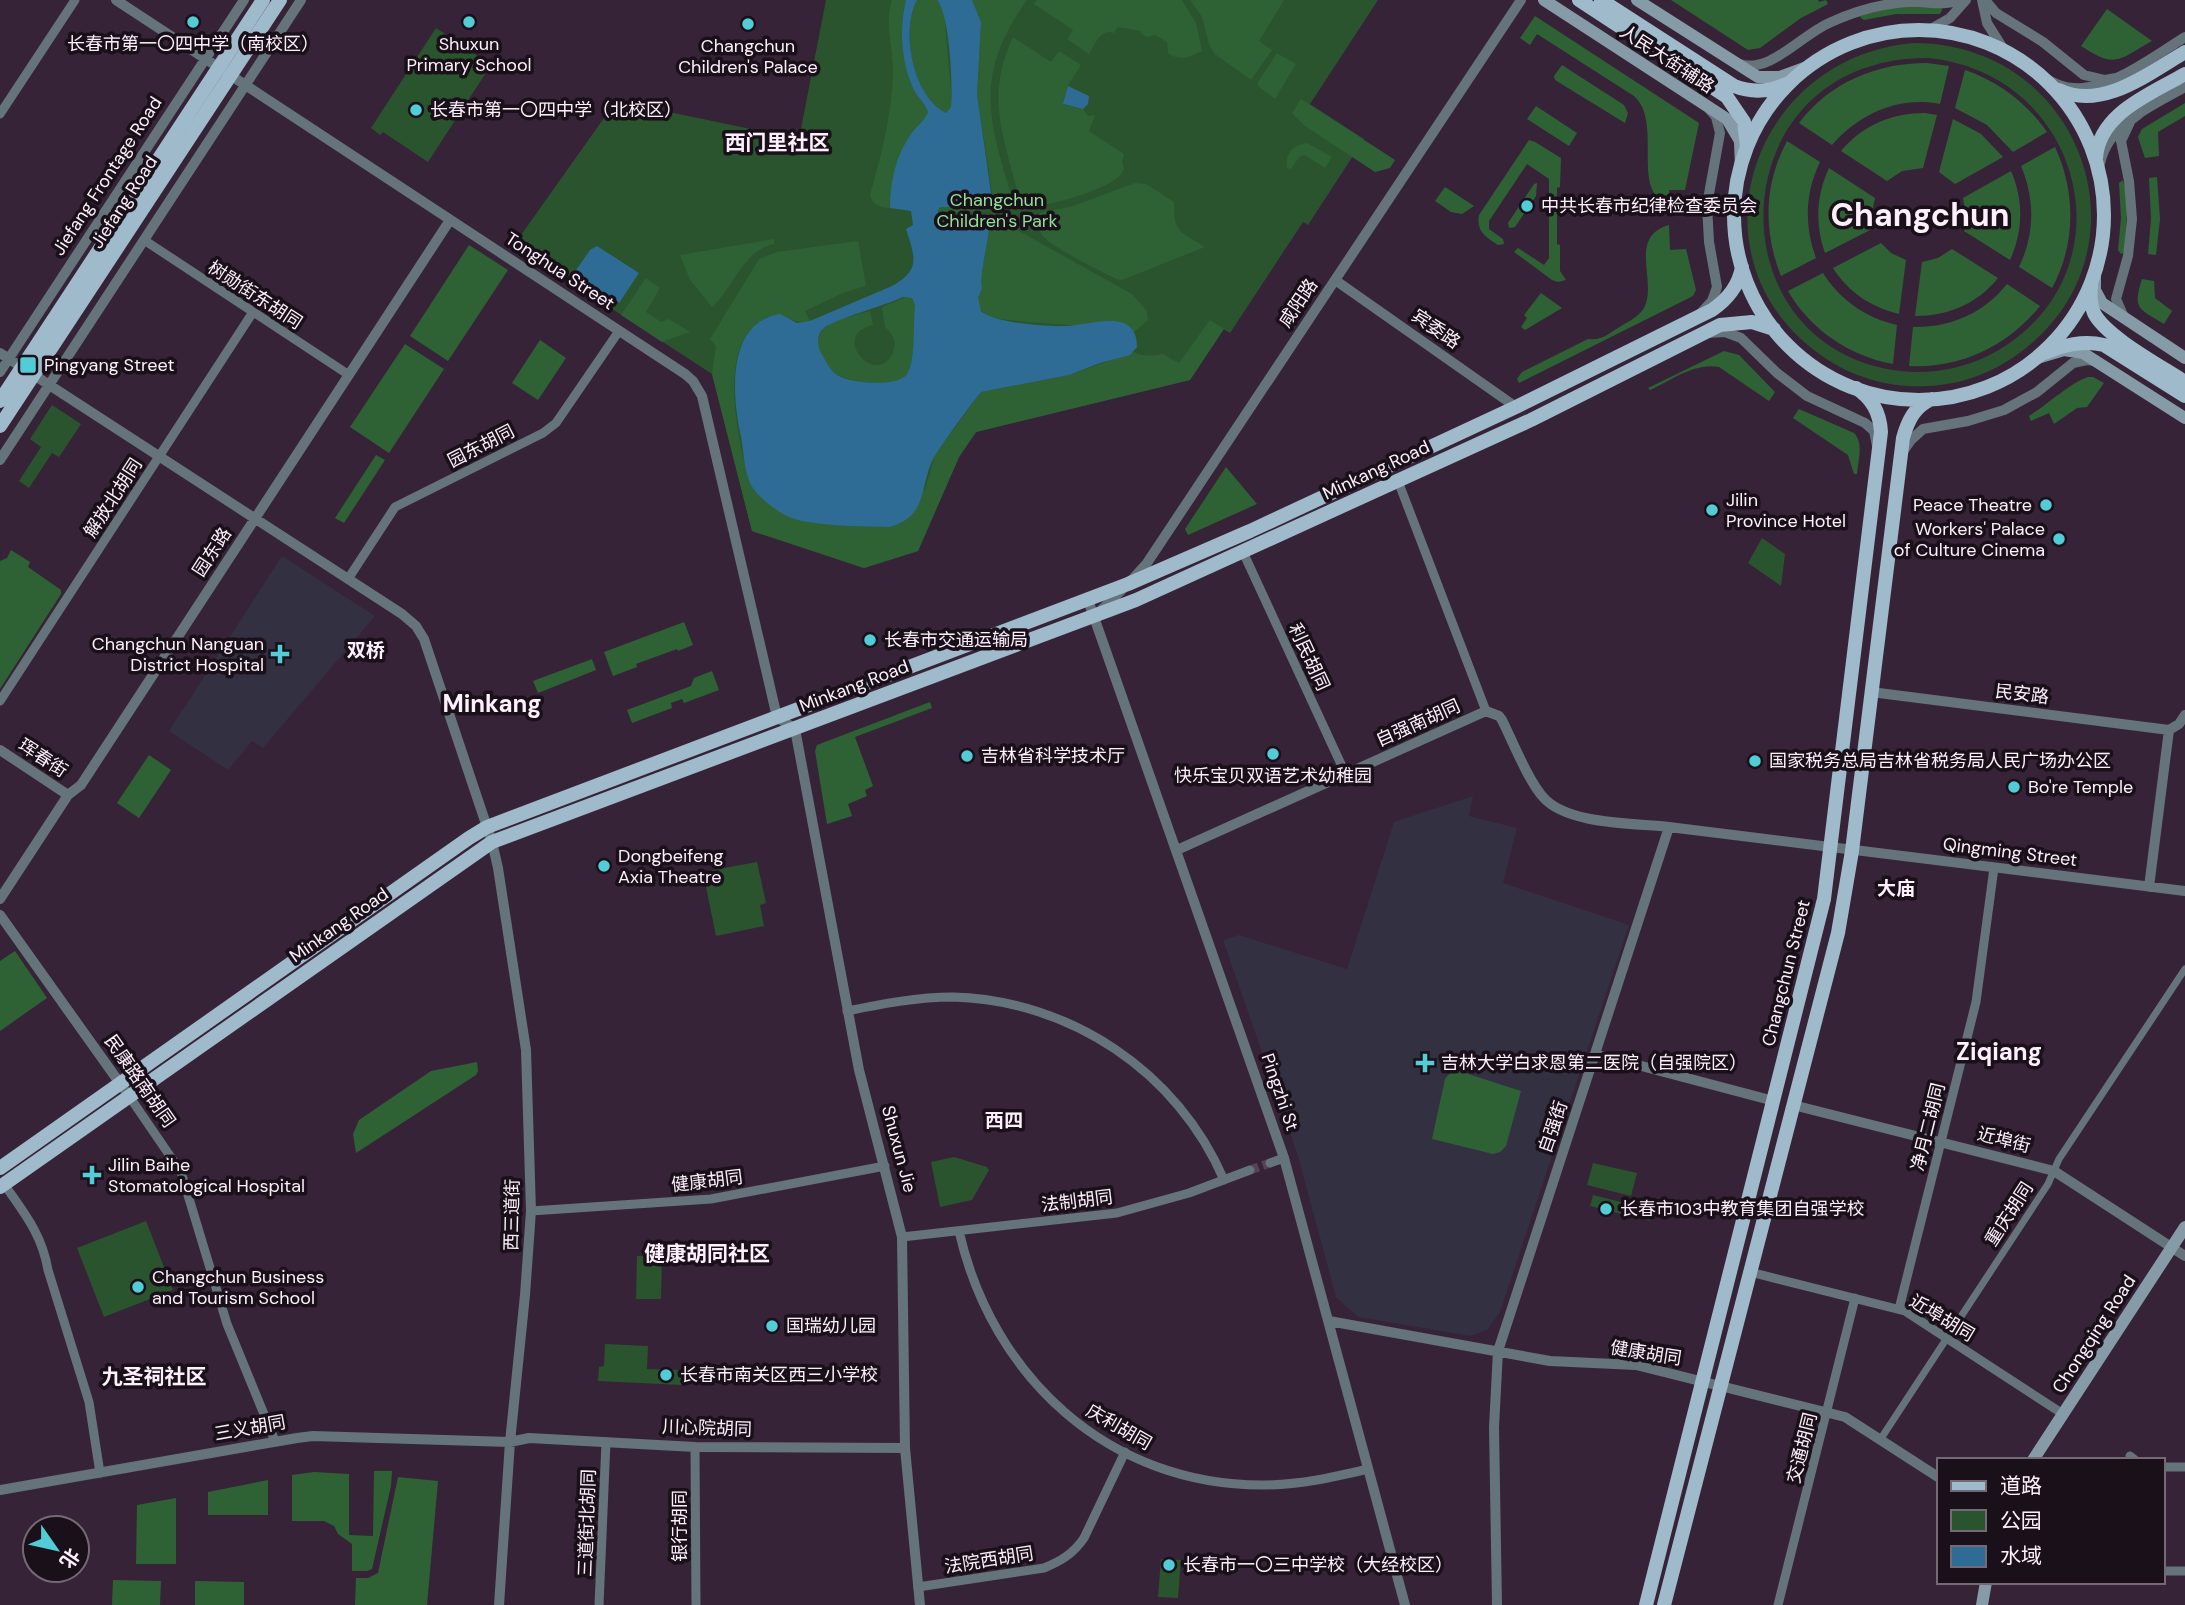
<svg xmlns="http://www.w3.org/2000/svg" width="2185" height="1605" viewBox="0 0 2185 1605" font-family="'DM Sans','Noto Sans SC',sans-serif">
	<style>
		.medical { fill: #333041 }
		.green { fill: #29542e; fill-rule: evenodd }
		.forest { fill: #2e6235 }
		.water { fill: #2f6c95; fill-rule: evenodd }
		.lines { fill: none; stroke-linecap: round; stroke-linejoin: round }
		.minor-tunnel { stroke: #554255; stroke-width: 9; stroke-dasharray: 9 4.5; stroke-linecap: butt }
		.pedestrian { stroke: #65737b; stroke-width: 7 }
		.minor { stroke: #65737b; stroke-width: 9 }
		.tertiary { stroke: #65737b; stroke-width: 10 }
		.secondary { stroke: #869ba8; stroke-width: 12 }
		.primary { stroke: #9fbacb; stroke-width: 14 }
		.poi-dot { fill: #52ccd6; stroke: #191019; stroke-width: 2.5 }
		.labels { text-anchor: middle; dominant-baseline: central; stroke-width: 7; stroke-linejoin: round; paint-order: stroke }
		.poi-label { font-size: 18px; fill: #fdeffc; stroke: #191019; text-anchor: start }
		.street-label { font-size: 18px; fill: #fdeffc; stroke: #191019 }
		.park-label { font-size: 18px; fill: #94e09b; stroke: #191019 }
		.neighbourhood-label { font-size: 19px; font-weight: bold; fill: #fdeffc; stroke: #191019 }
		.quarter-label { font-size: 21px; font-weight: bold; fill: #fdeffc; stroke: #191019 }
		.district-label { font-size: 24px; font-weight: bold; fill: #fdeffc; stroke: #191019 }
		.town-label { font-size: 32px; font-weight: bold; fill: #fdeffc; stroke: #191019 }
	</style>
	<rect width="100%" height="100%" fill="#372337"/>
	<path class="medical" d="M282,556L375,616L263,748L252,741L228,770L169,731Z
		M1473,796L1469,816L1517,828L1503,883L1629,925L1500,1312L1487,1330L1470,1336L1358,1317L1336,1297L1298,1156L1223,940L1239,935L1347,969L1394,822Z"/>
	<path class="green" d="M826,0H1378L1310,104L1364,139L1308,225L1303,222L1230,333L1223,329L1190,380L976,432L959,457L918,551L864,568L752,531L712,374L514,245L616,101L799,139Z
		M436,28L491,65L428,162L383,132L380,135L371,128Z
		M1914,43C2084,43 2157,254 2018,354C1992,373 1960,385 1927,386C1891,388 1855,378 1825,358C1684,264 1748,57 1914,43ZM1928,58C2083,73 2134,271 1997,351C1971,366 1941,373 1911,372C1709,360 1714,57 1928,58Z
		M52,405L81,424L59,457L52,453L29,488L19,481L41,447L30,439Z
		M1762,538L1785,554L1781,586L1748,563Z
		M757,862L766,903L760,905L764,926L716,936L703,872Z
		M954,1157L987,1167L989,1170L972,1200L940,1207L931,1162Z
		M1593,1163L1637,1173L1631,1196L1587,1185Z
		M1593,1195L1653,1210L1650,1221L1590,1206Z
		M146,1221L173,1290L104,1317L77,1248Z
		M637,1256L662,1257L661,1299H636Z
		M605,1344L648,1346L647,1369L682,1370V1385L598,1381L599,1367L604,1366Z
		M1161,1559L1181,1560L1178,1598L1158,1597Z"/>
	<path class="forest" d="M892,0H906C899,28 901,62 913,88C917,97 925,103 928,112L926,117L913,131L890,200V208C882,208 872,205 870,195C881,157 891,117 893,76C894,51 884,24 892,0Z
		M917,0H937L944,12L952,102L951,107L946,113C913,97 900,31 917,0Z
		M972,0H1027C975,73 987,117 1012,197L1006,206L997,210L938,213L940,207H984L992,193L977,94L981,22Z
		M1037,0H1182L1196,23L1202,51C1189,57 1181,62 1168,53L1167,42L1155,35L1146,37L1141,33V31L1118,27L1114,33C1101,28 1095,44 1089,54L1067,39L1073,30L1034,4Z
		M1190,0H1284L1259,41L1272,50L1251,80L1215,54L1210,47L1202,17Z
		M1671,0H1818L1819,2L1826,0L1828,4L1801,18L1760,48L1748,50Z
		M1895,7L1942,8V10L1940,14H1896L1864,20L1861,18L1860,16Z
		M2107,9L2152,41C2118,60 2116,69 2081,46Z
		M1535,16L1699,123L1685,190H1669V204C1629,192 1664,123 1634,96L1537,34L1530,45L1520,38Z
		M1013,37L1051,62L1059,51L1081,65L1068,85L1064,105L1083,109L1088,116L1095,115L1089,131L1124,154L1122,162L1124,169C1121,174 1119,178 1113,181C1102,189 1045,209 1033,204C1027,202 1021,196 1017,190C1002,131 986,96 1013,37Z
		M1277,53L1296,64L1275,99L1258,86V82Z
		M1927,63L1949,66L1940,104C1898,96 1859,114 1832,145L1799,123C1830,82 1877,63 1927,63Z
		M1562,65L1624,105L1628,113L1625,123L1555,80L1554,76Z
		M1965,70C1999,82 2026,102 2047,132L2013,152L1987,125L1955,108Z
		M1301,99L1395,160L1390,168L1375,172L1305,126L1292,113Z
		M2185,103V116L2158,132L2159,156L2145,158L2138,137L2142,129Z
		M1536,106L1577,133L1569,146L1527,119Z
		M1925,113L1937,115L1923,168L1902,171L1887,181L1841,151C1863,125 1892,113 1925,113Z
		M1953,119L1981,134L2003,157L1955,184L1939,172Z
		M1529,140L1535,142L1561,158L1560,187L1557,188V244L1560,245V271L1566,280L1558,282L1552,280L1514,252L1518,248L1544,265L1549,258V179L1527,164L1489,221V229L1503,239L1504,244L1498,245C1486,237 1476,232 1479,215Z
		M1787,141L1820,162C1805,193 1804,226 1816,258L1781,276C1763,231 1764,184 1787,141Z
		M1307,143L1332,157L1325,168L1305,155L1300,156L1291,169L1287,168C1285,153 1293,145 1307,143Z
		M2055,147C2076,192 2076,244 2052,288L2019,267C2035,234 2035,199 2021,166Z
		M1829,168L1875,198L1872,213L1874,228L1825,253C1815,225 1816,196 1829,168Z
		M2011,171C2024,201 2023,231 2010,260L1964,231L1966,216L1963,198Z
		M2157,177L2160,219L2156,255L2148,254L2151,219L2149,178Z
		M2123,180L2128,200L2124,253L2121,254L2118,250L2121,218L2119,183Z
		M1135,183L1146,184L1174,202C1173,233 1180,231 1205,247L1122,280L1116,279C1098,269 1055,250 1042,235C1037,229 1036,222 1039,214L1042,212L1070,207Z
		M1537,183L1536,196L1515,227L1509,228L1508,223L1534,184Z
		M1445,187L1474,206L1462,214L1451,212L1435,201Z
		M992,219L999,220L1132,294L1147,311L1148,320L1133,333L1130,329C1085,325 1040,325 995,318C979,314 973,301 982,288C979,276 988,244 989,228L942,226L938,221Z
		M1669,225L1670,250L1686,249L1696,290L1693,296L1519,383L1517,379L1522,372L1588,339C1601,341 1608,334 1618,328C1627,322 1639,317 1644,308C1658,282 1627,237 1669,225Z
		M774,239V244C742,251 735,286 712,307L690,280L680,255Z
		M858,241L866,286L845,292L805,311L810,321C792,326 781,309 764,319C716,345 738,436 748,478L809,522L864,526L925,490L935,455L981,392L1069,375L1134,352C1142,357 1154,356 1163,354L1179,363L1210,320L1224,329L1190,380L976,432L959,457L918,551L864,568L752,531L712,374L716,346L710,339L759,259L777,252Z
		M1881,243L1891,253L1906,260L1899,314C1871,307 1848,292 1833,268Z
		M469,245L508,270L448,361L410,336Z
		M1952,249L1998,278C1977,304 1948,316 1915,316L1922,262L1938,258Z
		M1823,273C1840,300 1866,318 1897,325L1893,364C1849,356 1810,329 1788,291Z
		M646,278L660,288L646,312L661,322L669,319L690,332L662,342L621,315Z
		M2142,279L2154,281L2155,298L2172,311L2164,324C2139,308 2132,310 2142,279Z
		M2007,284L2040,306C2008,346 1960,369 1909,366L1913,327C1950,328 1984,313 2007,284Z
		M1541,293L1562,308L1525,330L1521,327L1527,318L1524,315Z
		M906,297L912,298L915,305C914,321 916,364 906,376C895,389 845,382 833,372C825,365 820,352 817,343C820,319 852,317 870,311L873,325C828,335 878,390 893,352C897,342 893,334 885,327L882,307Z
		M540,340L566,358L538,400L512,383Z
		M405,344L444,369L389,453L350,427Z
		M1724,351L1739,355L1775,392L1769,401L1719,367C1696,362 1671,380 1650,390L1648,388Z
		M2088,377H2093L2104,383L2087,407L2077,408L2054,424L2049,413L2031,421L2029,416C2047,405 2070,383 2088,377Z
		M1799,409L1854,433C1864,444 1858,460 1857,474H1854L1848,455L1793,418Z
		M376,455L385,460L344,523L335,518Z
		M1226,467L1257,504L1188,535L1185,529Z
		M11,550L30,562L28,567L61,590V594L0,689V561L7,558Z
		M684,622L693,645L678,651L677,649L636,664L637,667L613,676L604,652Z
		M592,659L596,670L538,693L533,681Z
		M712,671L719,690L684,703L682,699L671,703L672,708L632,723L627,710L691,686L694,678Z
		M930,702L932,708L855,737L873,786L865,790L867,796L848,804L852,816L827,824L815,751L817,745Z
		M149,755L171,770L139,818L117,803Z
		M15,951L47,998L0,1031V961Z
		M477,1062L478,1071L476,1075L356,1153L353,1134L359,1120L431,1071Z
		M1459,1071L1521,1091L1506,1146L1500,1152L1493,1154L1432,1139L1445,1079L1450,1073Z
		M374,1471H392L391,1486L372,1569L367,1571H352V1544L338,1534L334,1526L324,1521H292V1475L314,1472L349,1474V1535L373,1536Z
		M398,1477L438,1481L427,1605H355L356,1578H368L378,1573Z
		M268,1480V1515H208V1492Z
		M176,1498V1564H136L137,1505Z
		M113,1580L161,1581L160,1605H112Z
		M195,1581L244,1582V1605H195Z"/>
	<path class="water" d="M906,0H917C900,31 913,97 946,113L951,107C953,86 950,15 937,0H972L981,22L977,94L992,200L984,207H940L938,211V223L942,226L989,228C988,243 979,277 982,288L978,298L981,311C994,323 1047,327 1066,326C1089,326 1137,306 1137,347L1130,355L1100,363L1069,375L981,392C965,412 950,433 936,454C918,482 931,516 889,527C863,526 804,527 783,514C772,507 757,496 751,485C743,469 744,449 740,432C732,394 727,322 780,314L797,323L810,321L892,286C921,270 915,257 906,229L913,225L911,211L890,208C890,182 896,155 911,134C916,126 925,121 928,112C925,103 917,97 913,88C901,62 899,28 906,0ZM903,297L912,298L915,305C913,322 916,361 907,374C899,388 849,383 837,375C829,369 826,361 821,353C817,344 816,336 823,329C831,320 887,305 903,297Z
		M1068,86L1089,96L1088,104L1083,109L1063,104Z
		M597,246L639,273L619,303L574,273L590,250Z"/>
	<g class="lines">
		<path class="minor-tunnel" d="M1250,1170L1270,1163"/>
		<path class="pedestrian" d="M1880,1440L2048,1184L2059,1159L2185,969"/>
		<path class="minor" d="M0,114L75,0
			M144,240L349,375
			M1398,481L1486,711
			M1243,552L1346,775
			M348,579L395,507L543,433L556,423L619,331
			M0,701L253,312
			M847,1011C882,1004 917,997 953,997C1070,1000 1178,1072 1224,1180
			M129,1096L181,1172L227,1324L275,1441
			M1270,1163L1284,1158
			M4,1184C24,1213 42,1234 48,1270L89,1402L100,1473
			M531,1211L711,1199L885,1166
			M959,1231C992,1377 1109,1486 1264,1485C1300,1485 1334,1477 1368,1469
			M902,1237L1117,1213L1189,1193L1250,1170
			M1750,1272L1905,1311L2063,1414
			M1899,1309L1976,1002L1994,868
			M695,1447L696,1605
			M2130,1456L2135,1460
			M2162,1467H2185
			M2162,1571H2185
			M918,1587L1044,1568C1061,1561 1073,1554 1084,1538L1125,1452
			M599,1605L606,1442
			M1778,1605L1855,1298"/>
		<path class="tertiary" d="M116,0L685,374L693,381L702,396L777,717L795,729L859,1070L902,1237L905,1448L920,1605
			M1982,0L1987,23L2004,50
			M1985,0L1996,13L2043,42L2084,75L2105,80L2116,78
			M1929,30L1950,18L1966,0
			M1739,64C1770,74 1800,36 1829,23C1855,11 1883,3 1912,2C1929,2 1945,6 1961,0
			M2043,77C2053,82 2062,88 2074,88C2109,91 2156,55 2185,37
			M2099,170C2104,125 2150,107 2185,87
			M1335,280L1516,407
			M1701,313L1712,301L1717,287L1709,242L1707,205L1720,133L1716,117L1709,109
			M2123,315L2116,299L2128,256L2132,219L2129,181L2121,141L2131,120L2139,114
			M1707,333L1725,332L1741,338L1777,373L1807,396L1865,423L1874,431L1877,446
			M0,353L402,614L416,626L424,639L492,842L498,868L526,1050L531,1211L525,1295L510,1442L499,1605
			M0,372L244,0
			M1902,453L1911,440L1923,429L1968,421L2004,410L2037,392L2073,363L2087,360L2095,361
			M0,460L301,0
			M1088,600L1284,1158L1405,1605
			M1100,611L1128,584L1147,563L1521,0
			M1871,692L2169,730L2179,724L2185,715
			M0,750L68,795
			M1177,850L1486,711L1499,716L1502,720C1513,742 1528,780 1543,797C1567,825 1635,823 1669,827
			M2149,887L2169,730
			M0,899L68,795L81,785L450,220
			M0,915L124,1089
			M1596,1054L1774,1101
			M1793,1105L2054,1171L2185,1256
			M1329,1321L1550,1361L1636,1365L1845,1417L1938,1477
			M0,1490L297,1438L313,1436L510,1442L529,1438L695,1447L905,1448
			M1497,1605L1494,1427L1498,1351L1669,827L2185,891"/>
		<path class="secondary" d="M1544,0L1727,119L1740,141L1741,168
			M1637,0L1758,77H1780L1810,66
			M2095,272V290L2102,303L2185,358
			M2034,359L2064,350L2083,353L2185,418
			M2033,1460L2185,1227
			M1982,1605L1986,1582"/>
		<path class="primary" d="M1579,0L1727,97L1744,122L1747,147
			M1601,0L1734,86C1752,93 1769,92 1786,84
			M1734 215a185 185 0 1 1 370 0a185 185 0 1 1-370 0Z
			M2059,90C2102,111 2149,73 2185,52
			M2096,158C2099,113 2151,94 2185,74
			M2091,286C2090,296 2090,304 2094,313C2106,337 2161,366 2185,382
			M2044,353C2064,345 2083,340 2104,345L2185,396
			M0,401L263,0
			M0,426L280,0
			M0,1168L469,838L487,827L1128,584L1250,531L1516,407L1712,310C1727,300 1739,285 1742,267
			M0,1187L492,842L1136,600L1531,420L1720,325L1752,322L1774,329
			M1646,1605L1824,899L1881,432C1880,413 1872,398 1856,388
			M1664,1605L1838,933L1852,851L1903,438C1908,420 1915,406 1932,399"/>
	</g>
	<g class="poi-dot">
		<circle cx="193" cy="22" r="7"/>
		<circle cx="469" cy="22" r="7"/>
		<circle cx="748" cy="24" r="7"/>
		<circle cx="416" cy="110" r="7"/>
		<circle cx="1527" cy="206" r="7"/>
		<rect x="19" y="356" width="18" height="18" rx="3.5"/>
		<circle cx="2046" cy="505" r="7"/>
		<circle cx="1712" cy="510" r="7"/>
		<circle cx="2059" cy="539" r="7"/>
		<circle cx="870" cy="640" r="7"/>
		<path d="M276.5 643.5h7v7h7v7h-7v7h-7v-7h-7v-7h7z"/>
		<circle cx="1273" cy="754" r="7"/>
		<circle cx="967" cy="756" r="7"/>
		<circle cx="1755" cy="761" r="7"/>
		<circle cx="2014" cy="787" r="7"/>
		<circle cx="604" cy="866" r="7"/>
		<path d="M1421.5 1052.5h7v7h7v7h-7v7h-7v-7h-7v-7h7z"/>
		<path d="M88.5 1164.5h7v7h7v7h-7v7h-7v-7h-7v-7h7z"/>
		<circle cx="1606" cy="1209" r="7"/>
		<circle cx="138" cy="1287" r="7"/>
		<circle cx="772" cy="1326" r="7"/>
		<circle cx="666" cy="1375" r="7"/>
		<circle cx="1169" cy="1565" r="7"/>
	</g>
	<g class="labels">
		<g class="poi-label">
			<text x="193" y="44" text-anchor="middle">长春市第一〇四中学（南校区）</text>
			<text x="469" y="44" text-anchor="middle">Shuxun<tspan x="469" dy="21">Primary School</tspan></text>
			<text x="748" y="46" text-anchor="middle">Changchun<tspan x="748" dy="21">Children's Palace</tspan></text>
			<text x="430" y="110">长春市第一〇四中学（北校区）</text>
			<text x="1541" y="206">中共长春市纪律检查委员会</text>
			<text x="44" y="365">Pingyang Street</text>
			<text x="1726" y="500">Jilin<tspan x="1726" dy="21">Province Hotel</tspan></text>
			<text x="2032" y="505" text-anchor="end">Peace Theatre</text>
			<text x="2045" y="529" text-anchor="end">Workers' Palace<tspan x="2045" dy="21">of Culture Cinema</tspan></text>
			<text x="884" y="640">长春市交通运输局</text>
			<text x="264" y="644" text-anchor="end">Changchun Nanguan<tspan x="264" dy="21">District Hospital</tspan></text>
			<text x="981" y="756">吉林省科学技术厅</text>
			<text x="1769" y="761">国家税务总局吉林省税务局人民广场办公区</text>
			<text x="1273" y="776" text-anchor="middle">快乐宝贝双语艺术幼稚园</text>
			<text x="2028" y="787">Bo're Temple</text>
			<text x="618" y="856">Dongbeifeng<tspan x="618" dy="21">Axia Theatre</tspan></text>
			<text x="1441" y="1063">吉林大学白求恩第二医院（自强院区）</text>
			<text x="108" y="1165">Jilin Baihe<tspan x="108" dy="21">Stomatological Hospital</tspan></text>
			<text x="1620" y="1209">长春市103中教育集团自强学校</text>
			<text x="152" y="1277">Changchun Business<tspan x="152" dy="21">and Tourism School</tspan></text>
			<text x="786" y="1326">国瑞幼儿园</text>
			<text x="680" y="1375">长春市南关区西三小学校</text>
			<text x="1183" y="1565">长春市一〇三中学校（大经校区）</text>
		</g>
		<g class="street-label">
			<text transform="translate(1667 59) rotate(33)">人民大街辅路</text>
			<text transform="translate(107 176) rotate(-57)">Jiefang Frontage Road</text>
			<text transform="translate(124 202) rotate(-57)">Jiefang Road</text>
			<text transform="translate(560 271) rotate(33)">Tonghua Street</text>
			<text transform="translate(255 295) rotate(33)">树勋街东胡同</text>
			<text transform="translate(1298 303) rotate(-56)">咸阳路</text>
			<text transform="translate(1436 329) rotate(35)">宾委路</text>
			<text transform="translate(481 446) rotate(-27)">园东胡同</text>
			<text transform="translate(1376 470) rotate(-25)">Minkang Road</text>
			<text transform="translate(113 498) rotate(-57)">解放北胡同</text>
			<text transform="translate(212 552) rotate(-57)">园东路</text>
			<text transform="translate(1309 657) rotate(65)">利民胡同</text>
			<text transform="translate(854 686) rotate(-21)">Minkang Road</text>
			<text transform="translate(2022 694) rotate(7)">民安路</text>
			<text transform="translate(1418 723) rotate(-24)">自强南胡同</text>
			<text transform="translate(43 758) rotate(33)">珲春街</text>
			<text transform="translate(2010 852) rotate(7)">Qingming Street</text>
			<text transform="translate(339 925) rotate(-35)">Minkang Road</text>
			<text transform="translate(1786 973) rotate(-76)">Changchun Street</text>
			<text transform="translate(140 1081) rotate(55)">民康路南胡同</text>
			<text transform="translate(1280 1092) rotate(71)">Pingzhi St</text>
			<text transform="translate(1553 1127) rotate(-71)">自强街</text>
			<text transform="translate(1928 1127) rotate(-76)">净月二胡同</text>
			<text transform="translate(2004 1140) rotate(14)">近埠街</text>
			<text transform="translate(899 1149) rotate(75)">Shuxun Jie</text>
			<text transform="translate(707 1181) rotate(-7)">健康胡同</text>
			<text transform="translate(1077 1201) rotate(-7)">法制胡同</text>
			<text transform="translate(2009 1214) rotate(-57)">重庆胡同</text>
			<text transform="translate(512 1215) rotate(-89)">西三道街</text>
			<text transform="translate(1942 1318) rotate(31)">近埠胡同</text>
			<text transform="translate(2094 1334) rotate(-57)">Chongqing Road</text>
			<text transform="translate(1646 1353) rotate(9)">健康胡同</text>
			<text transform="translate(1119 1427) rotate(30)">庆利胡同</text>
			<text transform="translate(250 1428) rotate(-10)">三义胡同</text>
			<text transform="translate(707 1428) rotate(2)">川心院胡同</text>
			<text transform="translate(1802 1448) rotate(-76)">交通胡同</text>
			<text transform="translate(587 1523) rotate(-88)">三道街北胡同</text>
			<text transform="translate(680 1526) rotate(-90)">银行胡同</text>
			<text transform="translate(989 1560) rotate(-9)">法院西胡同</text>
		</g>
		<g class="park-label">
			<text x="997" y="200">Changchun<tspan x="997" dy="21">Children's Park</tspan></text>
		</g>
		<g class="neighbourhood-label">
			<text x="366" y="650">双桥</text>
			<text x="1896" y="888">大庙</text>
			<text x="1004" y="1120">西四</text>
		</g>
		<g class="quarter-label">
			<text x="777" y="143">西门里社区</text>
			<text x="707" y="1254">健康胡同社区</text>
			<text x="154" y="1377">九圣祠社区</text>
		</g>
		<g class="district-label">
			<text x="492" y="703">Minkang</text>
			<text x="1999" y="1051">Ziqiang</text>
		</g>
		<g class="town-label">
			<text x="1920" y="215">Changchun</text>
		</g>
	</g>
	<rect x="1937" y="1458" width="228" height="126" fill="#191019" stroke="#746974" stroke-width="2"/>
	<rect x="1951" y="1481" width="35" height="10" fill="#9fbacb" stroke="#746974" stroke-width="2"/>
	<text x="2000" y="1493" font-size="21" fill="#fdeffc">道路</text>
	<rect x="1951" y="1510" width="35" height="21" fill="#29542e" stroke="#746974" stroke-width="2"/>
	<text x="2000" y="1528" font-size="21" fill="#fdeffc">公园</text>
	<rect x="1951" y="1546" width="35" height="21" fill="#2f6c95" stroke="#746974" stroke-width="2"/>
	<text x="2000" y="1563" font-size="21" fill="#fdeffc">水域</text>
	<g transform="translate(56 1549) rotate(124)"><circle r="33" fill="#191019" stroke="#746974" stroke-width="2"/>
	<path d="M0-5L12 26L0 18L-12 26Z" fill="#52ccd6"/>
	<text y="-10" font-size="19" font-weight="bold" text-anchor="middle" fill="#fdeffc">北</text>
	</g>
</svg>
